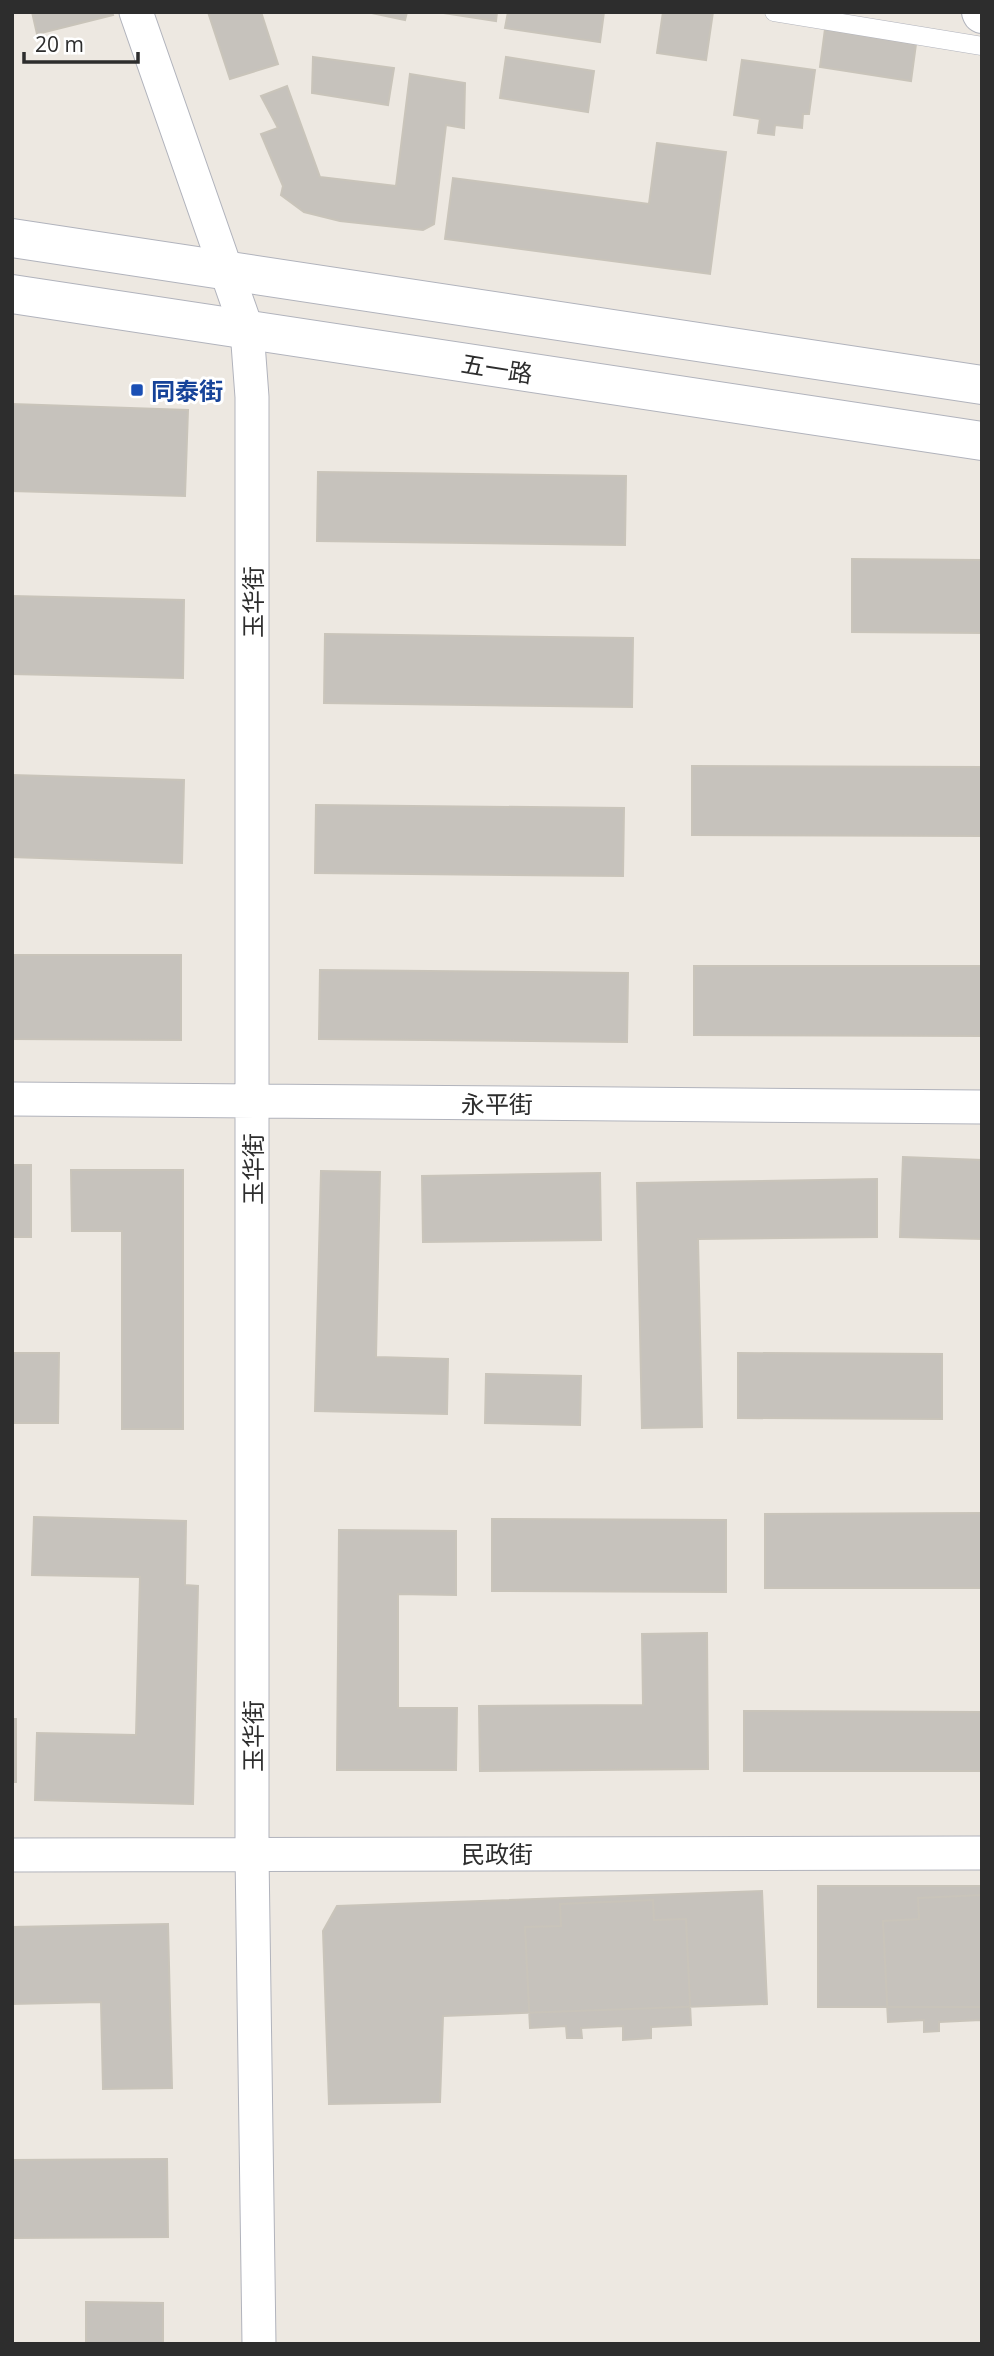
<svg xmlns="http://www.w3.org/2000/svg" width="994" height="2356" viewBox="0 0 994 2356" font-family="'Open Sans','Noto Sans SC',sans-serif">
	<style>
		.building { fill: #c6c2bc; stroke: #c9c4ba; stroke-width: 2 }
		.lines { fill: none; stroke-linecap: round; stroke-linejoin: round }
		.service-casing { stroke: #b1b3bc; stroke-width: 19 }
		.minor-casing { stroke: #b1b3bc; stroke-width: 35 }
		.tertiary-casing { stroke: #b1b3bc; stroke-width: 40 }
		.secondary-casing { stroke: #b1b3bc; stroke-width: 40 }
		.service { stroke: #fff; stroke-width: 18 }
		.minor { stroke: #fff; stroke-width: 33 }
		.tertiary { stroke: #fff; stroke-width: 38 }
		.secondary { stroke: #fff; stroke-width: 38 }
		.transit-dot { fill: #1a4fb4; stroke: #fff; stroke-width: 2.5 }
		.labels { text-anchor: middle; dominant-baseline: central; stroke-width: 6; stroke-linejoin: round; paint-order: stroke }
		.street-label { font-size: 24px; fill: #2d2d2d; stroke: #fff }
		.transit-label { font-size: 24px; font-weight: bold; fill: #164399; stroke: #fff; text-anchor: start }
	</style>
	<rect width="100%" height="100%" fill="#ede8e1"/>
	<path class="building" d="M32,12H112L113,15L37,34Z
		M208,12H261L278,64L230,79Z
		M367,12H407L405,20Z
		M437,12H497L496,21Z
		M508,12H604L600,42L505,28Z
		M663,12H713L706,60L657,53Z
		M825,29L916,44L911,81L820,67Z
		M313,57L394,68L388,105L312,93Z
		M506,57L594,71L588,112L500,98Z
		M742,60L815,70L809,114H803L802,128L775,125L774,135L758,133L760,119L734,115Z
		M410,74L465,83L464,128L446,125L434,224L423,230L340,221L304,212L281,195L283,186L261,134L278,128L261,96L287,86L320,177L396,186Z
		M657,143L726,152L710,274L445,239L453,178L649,204Z
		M12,404L188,410L185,496L12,491Z
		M318,472L626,476L625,545L317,541Z
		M852,559L982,560V633L852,632Z
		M12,596L184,600L183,678L12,674Z
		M325,634L633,638L632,707L324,703Z
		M692,766L982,767V836L692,835Z
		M12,775L184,780L182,863L12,857Z
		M316,805L624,808L623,876L315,873Z
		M12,955H181V1040L12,1039Z
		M694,966H982V1036L694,1035Z
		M320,970L628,973L627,1042L319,1039Z
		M903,1157L982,1160V1239L900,1237Z
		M12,1165H31V1237H12Z
		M71,1170H183V1429H122V1231H72Z
		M321,1171L380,1172L376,1357L448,1359L447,1414L315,1411Z
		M600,1173L601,1240L423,1242L422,1176Z
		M877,1179V1237L698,1239L702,1427L642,1428L637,1183Z
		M12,1353H59L58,1423H12Z
		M738,1353L942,1354V1419L738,1418Z
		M486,1374L581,1376L580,1425L485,1423Z
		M982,1513V1588H765V1514Z
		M34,1517L186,1521L185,1585L198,1586L193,1804L35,1800L37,1733L136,1735L140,1577L32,1575Z
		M492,1519L726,1520V1592L492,1591Z
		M339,1530L456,1531V1595L398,1594V1708H457L456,1770H337Z
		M707,1633L708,1769L480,1771L479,1706L643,1705L642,1634Z
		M744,1711L982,1712V1771H744Z
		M12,1719H16V1782H12Z
		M818,1886H982V2007H818Z
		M762,1891L767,2004L443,2016L440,2102L329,2104L323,1931L337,1906Z
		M982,1895V2033L981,2020L939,2022V2031L924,2032V2020L888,2022L883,1921L919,1919L918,1898Z
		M653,1900L654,1920L686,1919L691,2025L651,2027V2038L623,2040V2026L581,2028L582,2038H567L566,2026L530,2028L525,1927L561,1926L560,1904Z
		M168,1924L172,2088L103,2089L101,2002L12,2004V1927Z
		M167,2159L168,2237L12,2238V2160Z
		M86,2302L163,2303V2344H86Z"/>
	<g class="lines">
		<g class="service-casing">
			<path id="service" d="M774,12L982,46"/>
		</g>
		<g class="minor-casing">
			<path id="minor" d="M136,12L247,330L252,397V1854L259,2344
				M12,1099L982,1107
				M12,1855L982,1853"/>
		</g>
		<g class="tertiary-casing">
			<path id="tertiary" d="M981,12L982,14"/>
		</g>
		<g class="secondary-casing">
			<path id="secondary" d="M12,238L982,385
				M12,294L982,441"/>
		</g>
		<use href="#service" class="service"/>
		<use href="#minor" class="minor"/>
		<use href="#tertiary" class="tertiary"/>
		<use href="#secondary" class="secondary"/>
	</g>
	<rect class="transit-dot" x="130" y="383" width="14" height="14" rx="3.5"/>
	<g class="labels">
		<g class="street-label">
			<text transform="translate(497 368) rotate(9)">五一路</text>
			<text transform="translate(252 602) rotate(-90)">玉华街</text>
			<text x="497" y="1103">永平街</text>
			<text transform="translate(252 1169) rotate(-90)">玉华街</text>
			<text transform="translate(252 1736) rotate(-90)">玉华街</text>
			<text x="497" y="1853">民政街</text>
		</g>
		<g class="transit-label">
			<text x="151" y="390">同泰街</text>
		</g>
	</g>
	<rect width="994" height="2356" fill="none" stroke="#2d2d2d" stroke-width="28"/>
	<path d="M24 52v10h114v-10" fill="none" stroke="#2d2d2d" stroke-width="3.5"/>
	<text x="35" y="52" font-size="21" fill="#2d2d2d" stroke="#ffffff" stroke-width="5" paint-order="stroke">20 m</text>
</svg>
